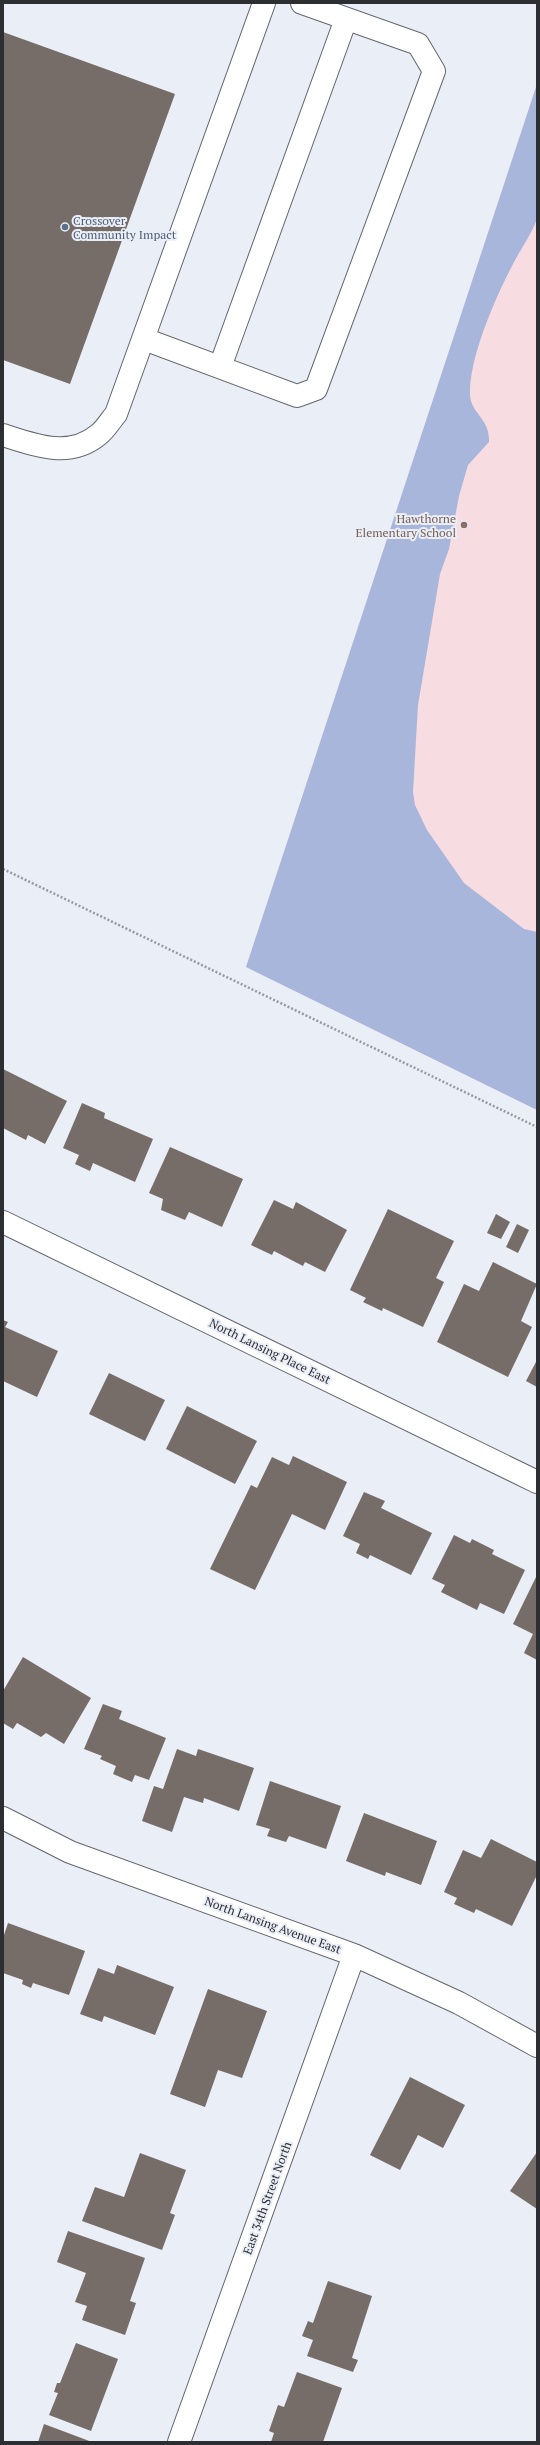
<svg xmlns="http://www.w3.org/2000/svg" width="540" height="2445" viewBox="0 0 540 2445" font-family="'PT Serif',serif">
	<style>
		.education { fill: #f7dce1 }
		.forest { fill: #a8b6db }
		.building { fill: #766d69 }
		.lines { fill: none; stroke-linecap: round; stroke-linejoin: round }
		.minor-casing { stroke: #63666e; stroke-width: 24 }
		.path { stroke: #979aa0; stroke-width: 2.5; stroke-dasharray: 2 2; stroke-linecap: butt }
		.minor { stroke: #fff; stroke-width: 22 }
		.service-dot { fill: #5c6f8a; stroke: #eaeef7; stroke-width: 1.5 }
		.education-dot { fill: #8d6e63; stroke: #eaeef7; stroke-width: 1.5 }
		.labels { text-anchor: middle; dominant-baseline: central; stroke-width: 4; stroke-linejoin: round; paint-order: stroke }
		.service-label { font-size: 12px; fill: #4e5e75; stroke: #eaeef7; text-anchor: start }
		.education-label { font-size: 12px; fill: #785e54; stroke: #eaeef7; text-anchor: end }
		.street-label { font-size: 12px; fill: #2d2e32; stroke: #eaeef7 }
	</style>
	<rect width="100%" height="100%" fill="#eaeef7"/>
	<path class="education" d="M537,84V1110L246,967Z"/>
	<path class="forest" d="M537,84V219C531,235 522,247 514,262C496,296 469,357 470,395C471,414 490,418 489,442L468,465L459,496L449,549L440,574L418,705L413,792L415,805L427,830L464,883L524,929L537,932V1110L246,967Z"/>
	<path class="building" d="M3,32L175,94L70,384L3,360Z
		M3,1069L67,1101L45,1144L28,1135L26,1140L3,1128Z
		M82,1103L105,1113L104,1118L153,1139L135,1182L93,1163L90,1171L75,1164L79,1155L63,1148Z
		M170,1147L243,1179L222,1227L189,1212L185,1220L161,1210L163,1199L149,1193Z
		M274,1200L293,1209L296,1202L347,1230L325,1272L305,1262L303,1266L274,1251L272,1255L251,1245Z
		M388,1209L454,1241L436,1278L444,1282L423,1327L383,1308L382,1311L363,1302L366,1298L350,1290Z
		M496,1214L510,1222L501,1239L487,1233Z
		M517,1224L529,1230L518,1253L506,1247Z
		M493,1262L537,1284L521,1321L532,1327L508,1377L437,1342L464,1284L479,1291Z
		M3,1320L8,1322L5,1327L58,1351L37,1397L3,1381Z
		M537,1360V1387L526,1381Z
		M109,1373L165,1400L145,1441L89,1414Z
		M187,1406L257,1441L235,1484L166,1449Z
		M293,1456L347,1482L325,1530L292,1514L255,1590L210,1569L251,1485L257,1488L272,1457L289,1465Z
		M364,1492L385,1501L381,1508L432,1533L411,1575L370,1555L368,1559L356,1553L360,1544L343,1536Z
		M454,1535L470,1543L472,1539L494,1550L492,1554L525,1570L504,1614L480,1603L477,1610L441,1592L445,1585L432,1579Z
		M537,1575V1660L524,1653L533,1634L513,1624Z
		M23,1657L91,1698L64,1744L46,1733L41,1737L17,1723L13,1729L3,1723V1691Z
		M103,1704L122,1711L119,1719L166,1738L149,1780L135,1775L132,1782L113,1774L116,1766L100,1759L102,1756L84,1749Z
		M177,1749L196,1756L198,1749L254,1768L239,1811L204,1798L203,1803L184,1797L172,1832L142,1821L154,1786L163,1789Z
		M270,1781L341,1806L326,1849L289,1836L286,1842L267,1836L270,1829L256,1825Z
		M364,1813L437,1841L421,1885L386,1872L385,1876L346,1861Z
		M491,1839L537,1862V1875L512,1926L476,1909L474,1913L454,1904L457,1898L444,1892L463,1850L481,1858Z
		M8,1923L85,1951L69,1995L33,1983L31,1988L22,1984L23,1980L3,1973V1938Z
		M117,1965L174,1987L155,2035L104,2016L102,2022L80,2014L98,1968L114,1974Z
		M208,1989L267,2011L242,2078L218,2070L205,2107L170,2094Z
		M410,2077L465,2105L443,2148L418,2135L400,2170L370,2155Z
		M537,2152V2209L510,2191Z
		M140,2153L186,2170L170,2213L175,2215L162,2250L82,2221L95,2187L124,2197Z
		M68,2231L145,2258L130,2301L136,2303L125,2335L82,2320L87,2306L75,2302L86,2273L57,2262Z
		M328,2281L372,2296L352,2358L358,2360L353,2372L307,2356L313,2340L302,2336L308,2321L313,2323Z
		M76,2343L118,2359L91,2431L49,2415L58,2393L54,2392L57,2383H60Z
		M297,2372L342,2388L323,2442H271L274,2433L269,2431L278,2405L284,2407Z
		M44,2424L92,2442H38Z"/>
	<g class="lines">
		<g class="minor-casing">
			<path id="minor" d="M144,339L297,396L316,389L434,71L418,44L302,3
				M220,367L346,19
				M3,435C34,445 69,459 98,435C105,430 110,421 116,414L264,3
				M3,1222L537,1482
				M3,1818L70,1852L354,1955L459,2003L537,2046
				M179,2442L354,1955"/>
		</g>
		<path class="path" d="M3,869L537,1127"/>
		<use href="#minor" class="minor"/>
	</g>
	<circle class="service-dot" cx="65" cy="227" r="4"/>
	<circle class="education-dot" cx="464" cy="525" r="4"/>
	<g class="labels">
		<g class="service-label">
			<text x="73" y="220">Crossover<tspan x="73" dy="14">Community Impact</tspan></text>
		</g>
		<g class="education-label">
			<text x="456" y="518">Hawthorne<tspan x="456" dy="14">Elementary School</tspan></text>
		</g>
		<g class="street-label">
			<text transform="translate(270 1351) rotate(26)">North Lansing Place East</text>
			<text transform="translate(273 1925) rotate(20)">North Lansing Avenue East</text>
			<text transform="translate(267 2198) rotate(-70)">East 34th Street North</text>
		</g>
	</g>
	<rect width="540" height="2445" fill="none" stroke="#2d2e32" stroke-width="8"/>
</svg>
